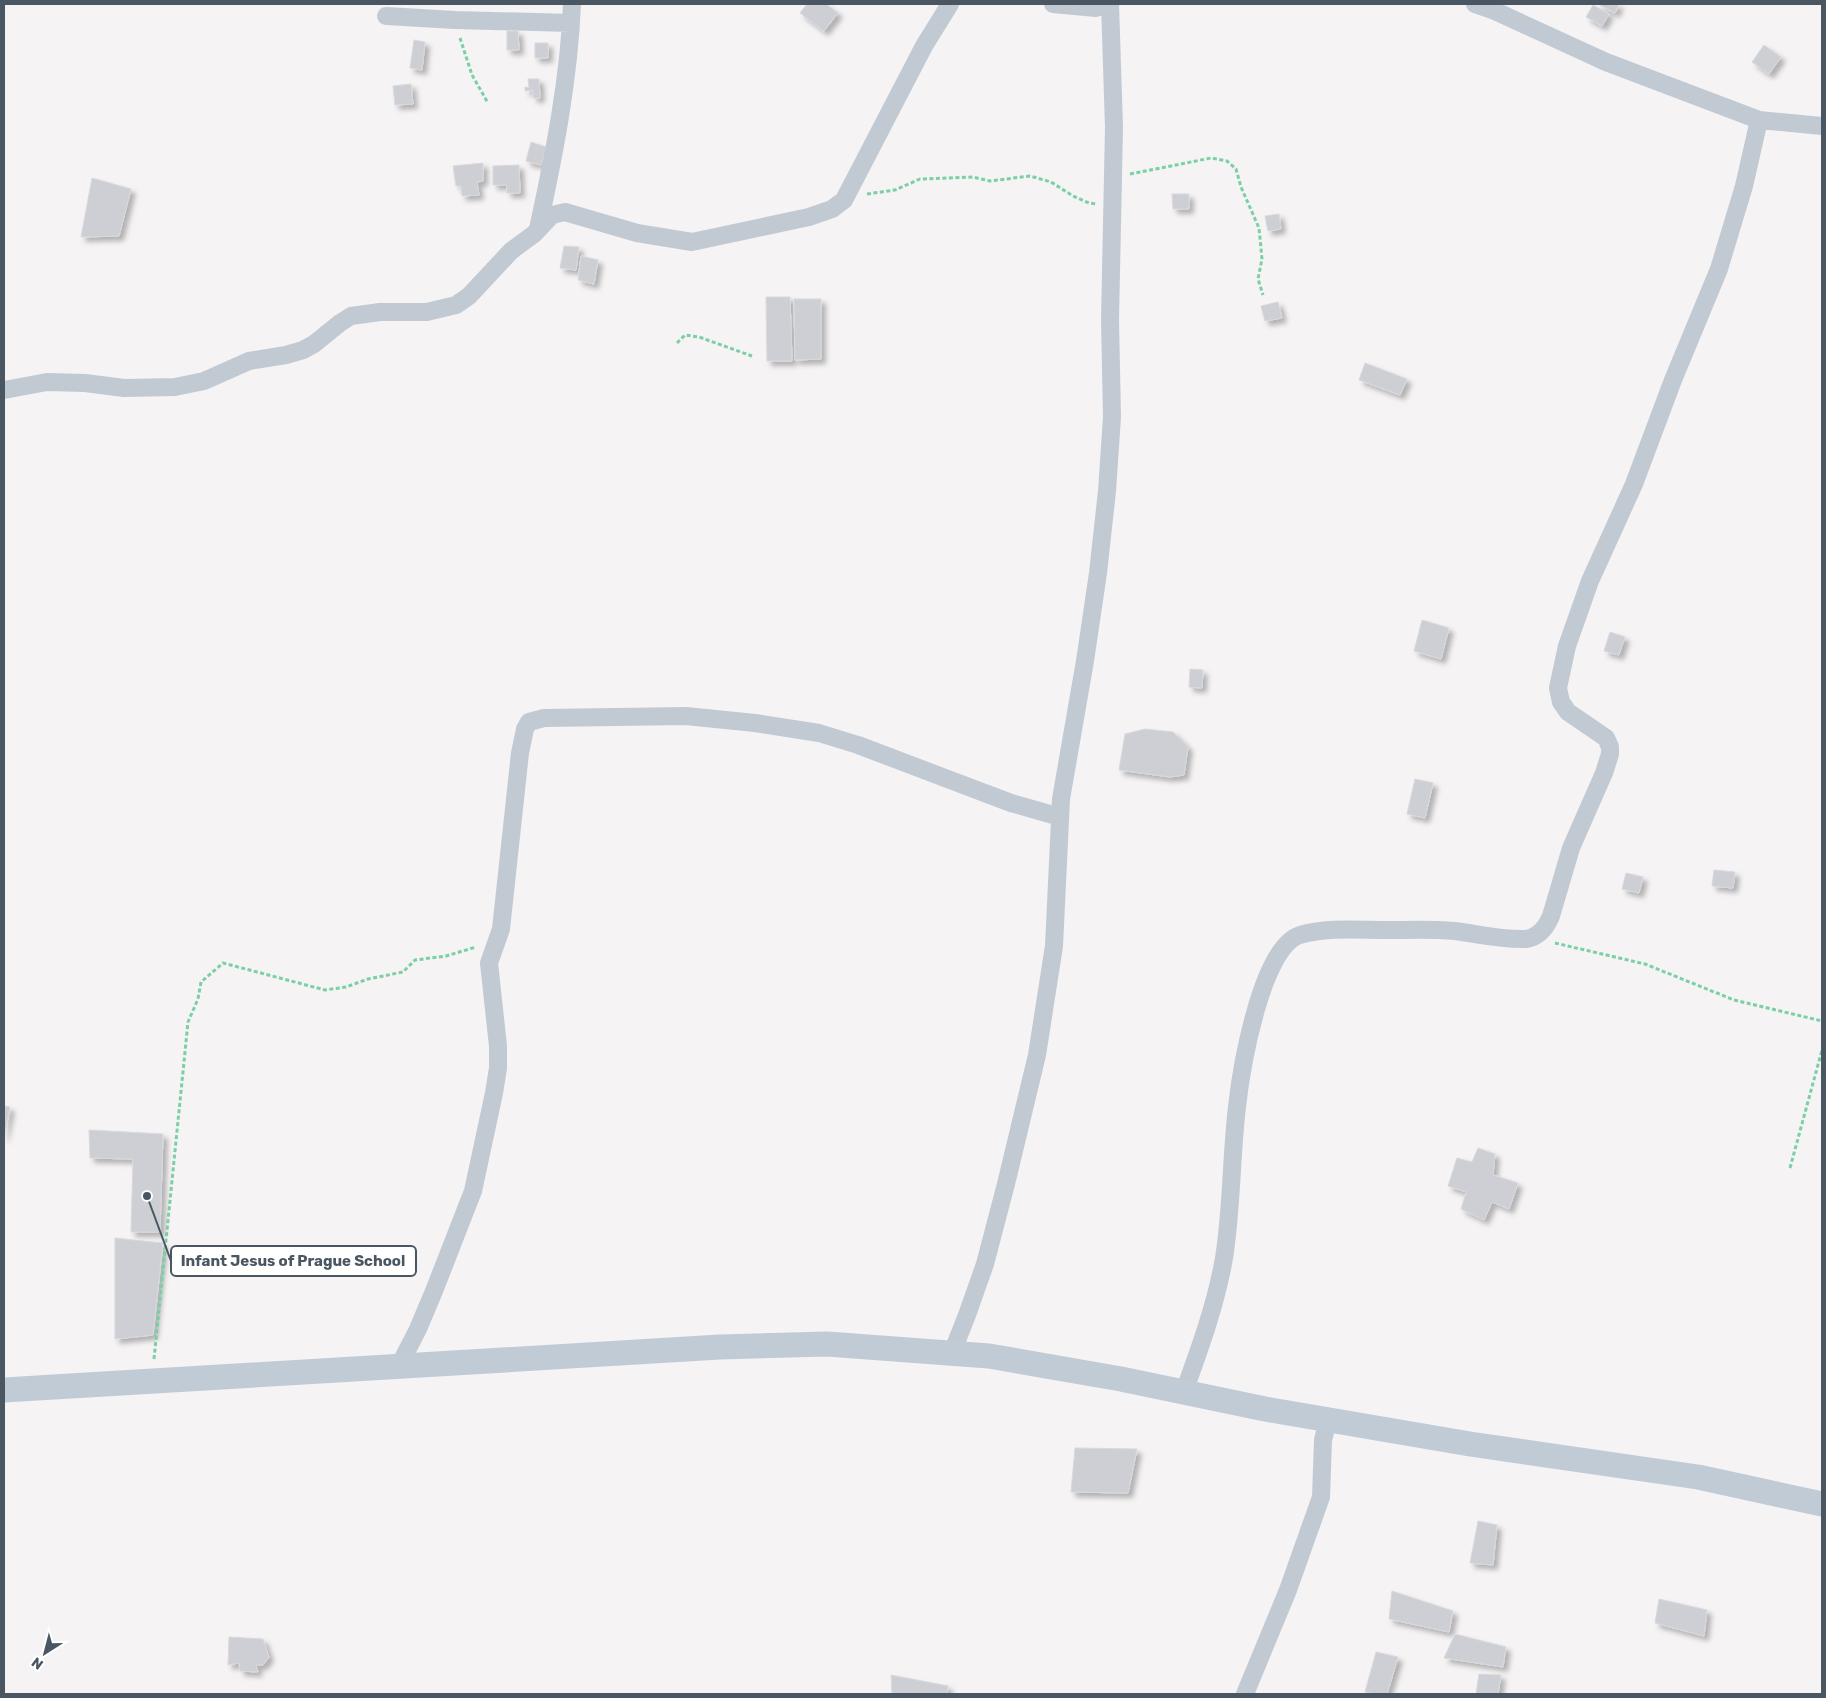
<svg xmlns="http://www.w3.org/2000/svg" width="1826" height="1698" viewBox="0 0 1826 1698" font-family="Rubik,sans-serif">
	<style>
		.building { fill: #cdcfd5; stroke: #d7d9de; filter: url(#shadow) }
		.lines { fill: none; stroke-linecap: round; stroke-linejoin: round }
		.path { stroke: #7ad0a6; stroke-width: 3; stroke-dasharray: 4 2.5; stroke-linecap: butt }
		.street { stroke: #c1cad2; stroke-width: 18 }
		.secondary { stroke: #c1cbd6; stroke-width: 25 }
		.leader { fill: none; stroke: #4a5661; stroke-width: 2 }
		.callout-dot { fill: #4a5661; stroke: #fff; stroke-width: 2 }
		.callout { fill: #fff; stroke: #4a5661; stroke-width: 2 }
		.callout-label { font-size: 15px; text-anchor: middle; font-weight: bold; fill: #4a5661 }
	</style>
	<defs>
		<filter id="shadow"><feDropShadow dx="4.5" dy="4.5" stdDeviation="2.5" flood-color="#0004"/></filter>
	</defs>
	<rect width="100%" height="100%" fill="#f5f3f3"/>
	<path class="building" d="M807,4H826L838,13L824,31L800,13Z
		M1598,4H1619L1615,13Z
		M1593,5L1609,14L1602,26L1586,17Z
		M507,31H518L519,50H507Z
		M414,40L425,42L422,70L410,68Z
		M535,43H548V58H535Z
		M1764,45L1781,57L1769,74L1752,62Z
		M528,79H539L540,98H533V90L525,91V87L529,88Z
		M411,84L413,104L395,105L393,86Z
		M531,142L546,147L541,165L526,161Z
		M483,163V181L477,182L479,195L462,196L461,186H456L453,166Z
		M519,165L520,193H507V185H493V166Z
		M92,178L131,189L119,236L81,237Z
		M1172,194H1189V209H1173Z
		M1279,214L1281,229L1268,231L1265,216Z
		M564,246L579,247L576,270L560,268Z
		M581,256L598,260L594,284L578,280Z
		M766,297H790L792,361H767Z
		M794,299H821V359L795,360Z
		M1278,302L1282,318L1265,321L1261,306Z
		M1365,363L1407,379L1400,395L1359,380Z
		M1422,620L1449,628L1441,659L1414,651Z
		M1610,632L1625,637L1619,655L1604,651Z
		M1190,669L1203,670L1202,688L1189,687Z
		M1145,729L1173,732L1188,747L1184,775L1170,777L1119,770L1125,734Z
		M1415,779L1433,783L1425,818L1407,814Z
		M1714,870L1735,872L1733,888L1712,886Z
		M1626,873L1643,877L1639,893L1622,889Z
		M4,1106L10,1107L4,1138Z
		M89,1130L163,1134L160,1232H131L133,1159L90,1158Z
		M1478,1148L1495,1154L1493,1175L1518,1183L1509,1209L1492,1202L1484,1220L1461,1209L1466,1192L1448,1186L1457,1158L1472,1162Z
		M115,1238L163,1243L153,1335L115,1339Z
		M1075,1448L1137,1449L1128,1493L1071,1492Z
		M1478,1521L1497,1525L1493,1565L1470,1563Z
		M1392,1591L1453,1611L1449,1632L1389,1619Z
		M1659,1599L1707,1610L1704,1636L1655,1623Z
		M1455,1634L1506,1647L1503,1667L1444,1658Z
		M229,1637L263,1639L269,1657L263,1665H256L258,1672L240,1671L239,1663L228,1665Z
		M1376,1652L1398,1657L1387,1694H1375L1365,1692Z
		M1479,1674L1501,1675L1498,1694H1476Z
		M891,1675L948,1686L947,1694H892Z"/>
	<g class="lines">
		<path class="path" d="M460,38L472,75L488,103
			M1130,174L1211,158L1227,161L1236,169L1241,187L1259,228L1262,259L1258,279L1263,295
			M867,194L895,190L920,179L973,177L990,181L1030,176L1051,182L1073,196L1089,203L1096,204
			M677,343L685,335L699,337L752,356
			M1555,943L1645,964L1734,1000L1822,1021
			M1790,1168L1822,1050
			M154,1359L188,1022L198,999L201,982L223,963L325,990L346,987L368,979L403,972L415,960L446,956L476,947"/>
		<path class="street" d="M1053,4L1096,8L1101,6L1103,4
			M1475,4L1495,11L1606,62L1759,120L1822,126
			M386,16L455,20L571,23
			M538,229C554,155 569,80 572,4
			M4,390L47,382L85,383L124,388L175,387L204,381L249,361L286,355L303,350L314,344L340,323L351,316L380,312H427L456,305L469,296L511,251L534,234L552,215L565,212L637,233L692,242L809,217L832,209L844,200L924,46L950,4
			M952,1353L967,1315L985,1264L1006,1184L1037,1055L1054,946L1061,799L1085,661L1098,573L1107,491L1112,417L1110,320L1114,127L1110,4
			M399,1366L418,1329L434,1291L473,1191L494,1093L498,1068V1046L489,963L501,929L520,753L525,729L529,722L544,718L686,716L755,723L819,733L858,745L1011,803L1060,817
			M1184,1392C1200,1348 1216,1304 1224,1258C1232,1208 1231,1157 1237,1107C1241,1070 1261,947 1300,935C1327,927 1359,930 1387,930C1409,930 1432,929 1455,931C1478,934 1502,940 1526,939C1539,937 1546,928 1551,916L1571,848L1604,773L1610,754V747L1606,738L1568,712L1561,702L1558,688L1567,646L1590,581L1634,484L1673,380L1719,269L1744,186L1759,120
			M1245,1694L1288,1590L1321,1497L1323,1440L1328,1420"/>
		<path class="secondary" d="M4,1390L720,1347L827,1344L989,1356L1121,1379L1265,1409L1470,1444L1698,1477L1822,1504"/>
	</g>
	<path class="leader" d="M147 1196L171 1261"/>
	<circle class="callout-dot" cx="147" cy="1196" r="5"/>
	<rect class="callout" x="171" y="1246" width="245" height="30" rx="5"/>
	<g class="callout-label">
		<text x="293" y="1266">Infant Jesus of Prague School</text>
	</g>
	<rect width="1826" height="1698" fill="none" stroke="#4a5661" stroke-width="10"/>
	<g transform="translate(45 1653) rotate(216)" stroke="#ffffff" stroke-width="4" paint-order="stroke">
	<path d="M0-4L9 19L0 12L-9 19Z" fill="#4a5661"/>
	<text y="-8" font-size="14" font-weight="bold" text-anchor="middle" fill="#4a5661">N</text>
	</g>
</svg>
